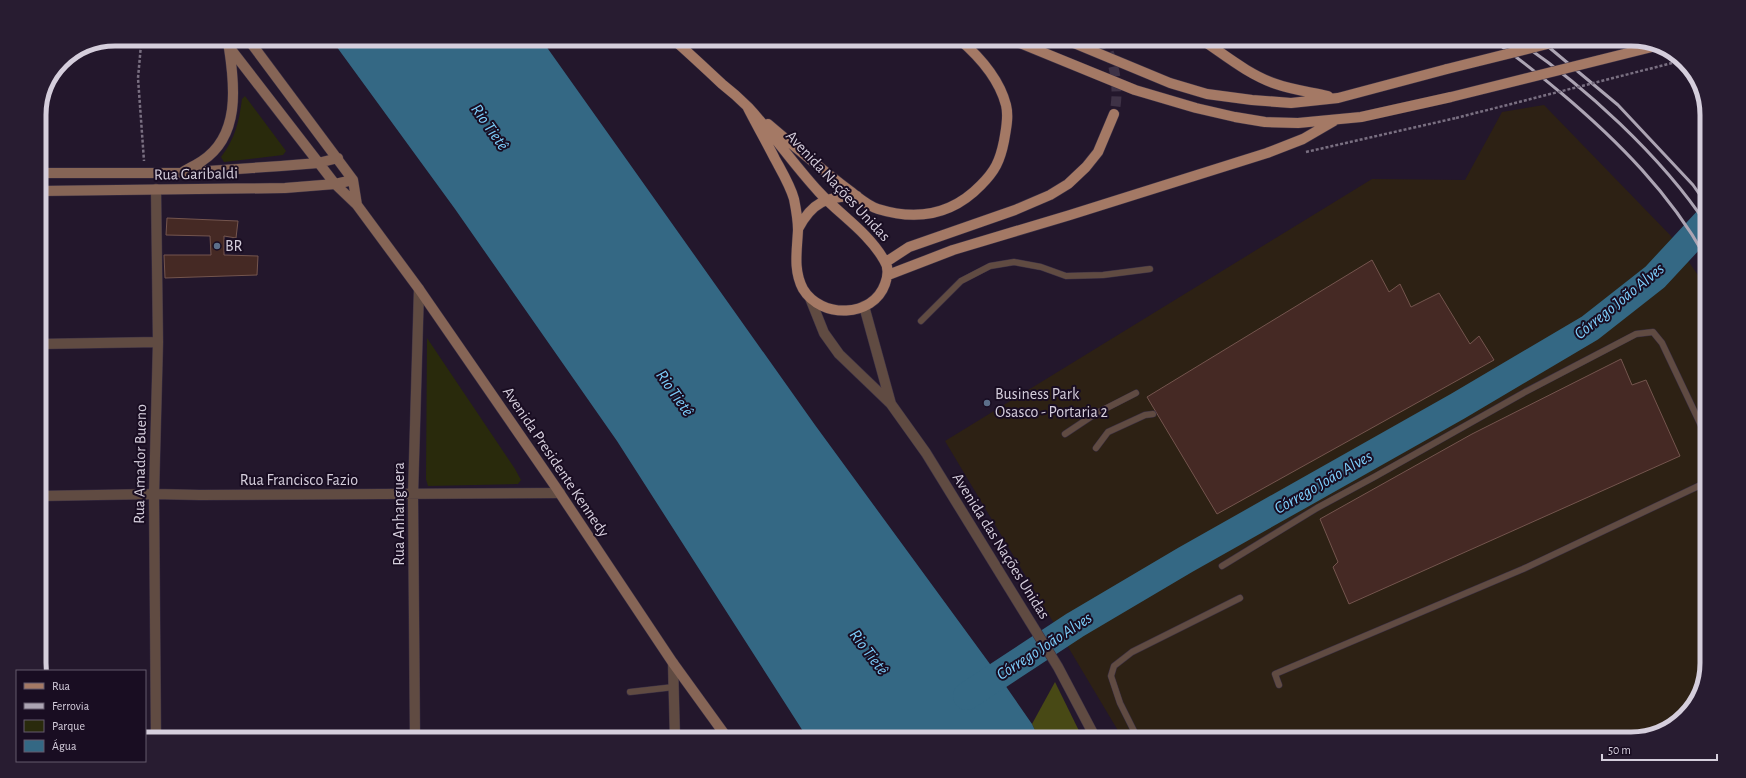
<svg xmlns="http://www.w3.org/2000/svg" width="1746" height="778" viewBox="0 0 1746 778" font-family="'Alegreya Sans',sans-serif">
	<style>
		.industrial { fill: #2d2114 }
		.green { fill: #292a0c }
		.forest { fill: #484915 }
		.water { fill: #346884 }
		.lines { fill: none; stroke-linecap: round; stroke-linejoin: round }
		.river { stroke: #346884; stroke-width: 28 }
		.building { fill: #452924; stroke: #74554e }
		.primary-tunnel { stroke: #3e3246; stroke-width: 10; stroke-dasharray: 10 5; stroke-linecap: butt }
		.service-casing { stroke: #3c3145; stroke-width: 7 }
		.minor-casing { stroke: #3c3145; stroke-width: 11 }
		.tertiary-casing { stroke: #3c3145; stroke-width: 11 }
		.secondary-casing { stroke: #3c3145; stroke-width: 11 }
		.primary-casing { stroke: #3c3145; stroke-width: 11 }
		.path { stroke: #796f81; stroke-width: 2.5; stroke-dasharray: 3 2; stroke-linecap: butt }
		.service { stroke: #604b42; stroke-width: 6 }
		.minor { stroke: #604b42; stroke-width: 10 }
		.tertiary { stroke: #604b42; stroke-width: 10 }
		.secondary { stroke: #866556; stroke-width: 10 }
		.primary { stroke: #a47965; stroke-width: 10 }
		.rail { stroke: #aca4b3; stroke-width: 3 }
		.primary-bridge-casing { stroke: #3c3145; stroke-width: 11; stroke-linecap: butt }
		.path-bridge { stroke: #796f81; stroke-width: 2.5; stroke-dasharray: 3 2; stroke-linecap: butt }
		.primary-bridge { stroke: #a47965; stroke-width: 10 }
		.service-dot { fill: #5c6f8a; stroke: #190d22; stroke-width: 1.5 }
		.labels { text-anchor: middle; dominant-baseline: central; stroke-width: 4; stroke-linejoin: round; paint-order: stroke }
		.street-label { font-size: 16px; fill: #d5cedc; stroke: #190d22 }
		.poi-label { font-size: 16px; fill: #d5cedc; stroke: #190d22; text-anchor: start }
		.water-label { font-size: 17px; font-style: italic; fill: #7dcefb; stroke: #190d22 }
		.rim { fill: none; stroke: #d5cedc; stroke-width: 5 }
	</style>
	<rect width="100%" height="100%" fill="#23172c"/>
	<path class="industrial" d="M1544,105L1670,235L1707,288V663L1701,692L1674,726L1632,739H1123L945,441L1372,179L1465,180L1502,112Z"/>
	<path class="green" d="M245,96L286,151L283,155L224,162L221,157C235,139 239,122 242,99Z
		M427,338L515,469L521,480L518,484L428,486L426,479Z"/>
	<path class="forest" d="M1055,682L1083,739H1039L1032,724Z"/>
	<path class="water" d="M331,39H541L815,425L998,675L1032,724L1039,739H808L617,441L455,209Z"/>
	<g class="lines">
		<path class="river" d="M967,696L1075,625L1185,560L1458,406L1590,328L1655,277L1707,221"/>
	</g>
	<path class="building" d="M167,218L238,221L236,238L224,236V255L258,256L257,275L165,278L164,255H211L210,236L166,235Z
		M1372,260L1389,292L1400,284L1411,307L1439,293L1470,344L1479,336L1494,360L1217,514L1147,397Z
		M1621,359L1632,385L1646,380L1680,456L1349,604L1333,567L1338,562L1320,519L1472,434Z"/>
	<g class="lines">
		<path class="primary-tunnel" d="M1102,39C1115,60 1120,90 1114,114"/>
		<g class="service-casing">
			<path id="service" d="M921,321L961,281L990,266L1014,262L1041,267L1066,276L1103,275L1150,269
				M1065,434L1095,414L1136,393
				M1096,448L1108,432L1145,415L1153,414
				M1222,566L1317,508L1376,476L1525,392L1636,334L1653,332L1662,343L1707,438
				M1279,685L1275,674L1523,569L1707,482
				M630,692L674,687
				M1138,739L1120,703L1111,676L1114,666L1132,652L1240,598"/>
		</g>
		<g class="minor-casing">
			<path id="minor" d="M156,189L158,342L154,494L156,739
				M810,298L824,333L839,354L891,404L926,453L1058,667L1096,739
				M864,306L891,404
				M39,344L158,342
				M39,496L154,494L200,495L560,493
				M415,739L413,495L419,289"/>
		</g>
		<g class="tertiary-casing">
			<path id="tertiary" d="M673,663L675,739"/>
		</g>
		<g class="secondary-casing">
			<path id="secondary" d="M223,39L335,184L357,205L419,289L555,486L673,663L728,739
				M248,39L353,180L357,205
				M183,172C189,168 196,165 202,161C240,136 235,87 229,48
				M39,173H179L281,166L318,163L338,158
				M39,191L285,188L335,184L353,180"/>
		</g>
		<g class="primary-casing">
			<path id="primary" d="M673,39C690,54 706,69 722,84C731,91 740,99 748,107C773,134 794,165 819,192C840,215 868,232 884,260C889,267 888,276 885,284C873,318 821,319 803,289C793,270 797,251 798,230C798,220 796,209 794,199C790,185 782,172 775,159C766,141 756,124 747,106
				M1010,39L1135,90L1196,108L1235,117L1265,122L1298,123L1361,117L1451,97
				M1064,39L1170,83L1207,94L1252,100L1291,103L1338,98L1447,69
				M1201,39C1225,55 1249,75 1276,84C1293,90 1311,92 1328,96
				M768,124C795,147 822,170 850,191C859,198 868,206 878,209C917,221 952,215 981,185C995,171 1000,161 1004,141C1006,129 1009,117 1006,105C999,78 980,57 959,39
				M798,229C812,202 827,196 857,196
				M886,262L909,247L1015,210L1050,195L1068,184L1086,167L1098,152L1114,114
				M888,275L953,250L1070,215L1267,153L1303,139L1334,121"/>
		</g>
		<path class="path" d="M86,45H141L138,78L144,161
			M1306,152L1456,118"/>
		<use href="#service" class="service"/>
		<use href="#minor" class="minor"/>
		<use href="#tertiary" class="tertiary"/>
		<use href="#secondary" class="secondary"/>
		<use href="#primary" class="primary"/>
		<path class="rail" d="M1491,39C1515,55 1538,74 1560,92C1617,140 1672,195 1707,260
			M1515,39C1583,84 1662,157 1707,225
			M1539,39L1618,105L1693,185L1707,205"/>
		<g class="primary-bridge-casing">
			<path id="primary-bridge" d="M1447,69L1567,39
				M1451,97L1660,45"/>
		</g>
		<path class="path-bridge" d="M141,45L250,39
			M1456,118L1680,61"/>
		<use href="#primary-bridge" class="primary-bridge"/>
	</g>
	<g class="service-dot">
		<circle cx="217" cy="246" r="4"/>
		<circle cx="987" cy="403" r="4"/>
	</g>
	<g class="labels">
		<g class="street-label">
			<text transform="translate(196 174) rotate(-1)">Rua Garibaldi</text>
			<text transform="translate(838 186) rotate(47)">Avenida Nações Unidas</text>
			<text transform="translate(556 462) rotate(56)">Avenida Presidente Kennedy</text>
			<text transform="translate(140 464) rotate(-89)">Rua Amador Bueno</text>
			<text x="299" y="480">Rua Francisco Fazio</text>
			<text transform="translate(399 514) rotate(-90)">Rua Anhanguera</text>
			<text transform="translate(1001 546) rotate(58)">Avenida das Nações Unidas</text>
		</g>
		<g class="poi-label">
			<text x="225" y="246">BR</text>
			<text x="995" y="394">Business Park<tspan x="995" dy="18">Osasco - Portaria 2</tspan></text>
		</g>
		<g class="water-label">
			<text transform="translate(490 127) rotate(55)">Rio Tietê</text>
			<text transform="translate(1619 301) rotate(-39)">Córrego João Alves</text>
			<text transform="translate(675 393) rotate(55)">Rio Tietê</text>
			<text transform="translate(1323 482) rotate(-30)">Córrego João Alves</text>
			<text transform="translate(1044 646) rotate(-33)">Córrego João Alves</text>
			<text transform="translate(869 652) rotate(53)">Rio Tietê</text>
		</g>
	</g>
	<path d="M0 0H1746V778H0ZM115 46H1631A69 69 0 0 1 1700 115V663A69 69 0 0 1 1631 732H115A69 69 0 0 1 46 663V115A69 69 0 0 1 115 46Z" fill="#281c31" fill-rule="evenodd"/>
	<path class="rim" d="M115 46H1631A69 69 0 0 1 1700 115V663A69 69 0 0 1 1631 732H115A69 69 0 0 1 46 663V115A69 69 0 0 1 115 46Z"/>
	<rect x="16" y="670" width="130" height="92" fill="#190d22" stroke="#645a6c"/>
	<rect x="24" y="683" width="20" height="6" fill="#a47965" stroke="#645a6c"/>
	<text x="52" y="690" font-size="12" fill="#d5cedc">Rua</text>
	<rect x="24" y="703" width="20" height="6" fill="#aca4b3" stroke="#645a6c"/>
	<text x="52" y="710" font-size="12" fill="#d5cedc">Ferrovia</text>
	<rect x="24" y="720" width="20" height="12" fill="#292a0c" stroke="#645a6c"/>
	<text x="52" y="730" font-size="12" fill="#d5cedc">Parque</text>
	<rect x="24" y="740" width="20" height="12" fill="#346884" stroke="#645a6c"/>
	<text x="52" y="750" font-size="12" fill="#d5cedc">Água</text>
	<path d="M1602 754v6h115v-6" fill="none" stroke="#d5cedc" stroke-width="2"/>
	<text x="1608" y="754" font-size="12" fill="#d5cedc" stroke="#190d22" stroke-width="3" paint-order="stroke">50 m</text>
</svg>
